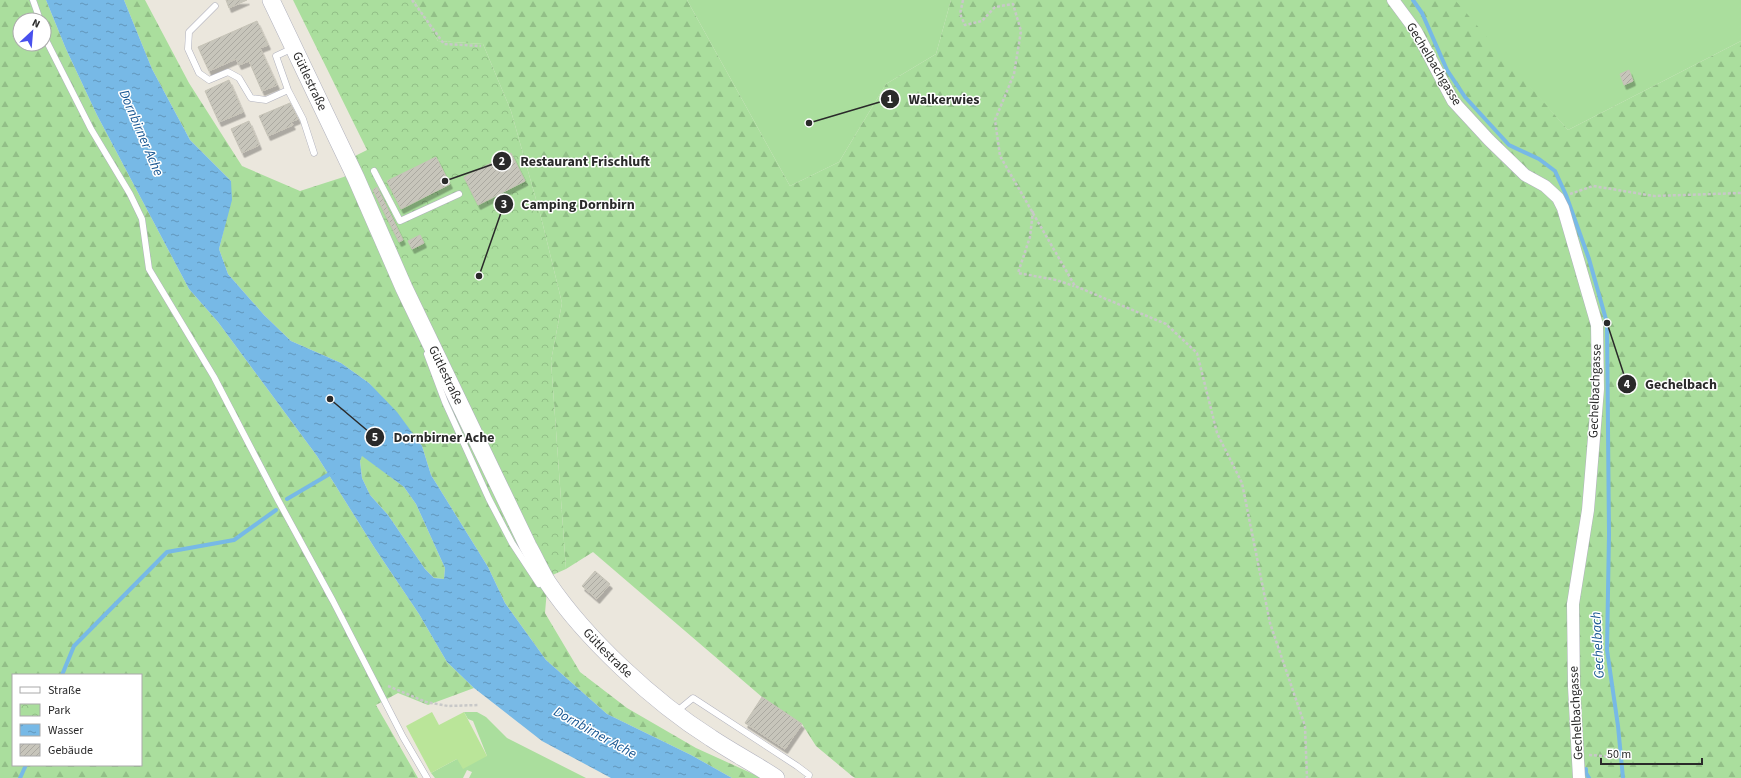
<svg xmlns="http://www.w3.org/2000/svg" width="1741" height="778" viewBox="0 0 1741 778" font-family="'Source Sans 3',sans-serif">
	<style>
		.grass { fill: #aade9d }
		.forest { fill: url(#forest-firs); fill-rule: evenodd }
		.park { fill: url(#park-crowns) }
		.pitch { fill: #bae599 }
		.water { fill: url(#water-ripples); fill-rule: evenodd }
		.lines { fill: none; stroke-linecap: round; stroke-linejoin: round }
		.stream { stroke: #77b9e6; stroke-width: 4 }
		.building { fill: url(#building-hatch); stroke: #c6c3b7; filter: url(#shadow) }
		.lane-casing { stroke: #b0b1bd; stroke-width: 7 }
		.street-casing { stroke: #b0b1bd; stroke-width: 13 }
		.secondary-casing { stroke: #b0b1bd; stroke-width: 18 }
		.path { stroke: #c8c8c8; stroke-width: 2.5; stroke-dasharray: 3 2; stroke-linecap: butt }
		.lane { stroke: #fff; stroke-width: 6 }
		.street { stroke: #fff; stroke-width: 12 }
		.secondary { stroke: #fff; stroke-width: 17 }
		.labels { text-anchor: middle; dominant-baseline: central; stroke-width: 3; stroke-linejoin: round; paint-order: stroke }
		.street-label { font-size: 13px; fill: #2a2a2a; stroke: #fff }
		.water-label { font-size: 14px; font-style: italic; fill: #175692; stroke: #fff }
		.leader { fill: none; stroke: #2a2a2a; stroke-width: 1.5 }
		.callout-dot { fill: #2a2a2a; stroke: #fff; stroke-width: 1.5 }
		.mark-label { font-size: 12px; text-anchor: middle; font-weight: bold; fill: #fff }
		.callout-label { font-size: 14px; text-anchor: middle; font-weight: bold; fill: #2a2a2a; stroke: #fff; stroke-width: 3; stroke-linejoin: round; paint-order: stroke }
	</style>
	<defs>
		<pattern id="forest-firs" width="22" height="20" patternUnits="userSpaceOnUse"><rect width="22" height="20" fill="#aade9d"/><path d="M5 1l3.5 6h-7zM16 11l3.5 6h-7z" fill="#92bf87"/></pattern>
		<pattern id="park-crowns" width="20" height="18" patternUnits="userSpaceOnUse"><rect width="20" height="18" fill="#aade9d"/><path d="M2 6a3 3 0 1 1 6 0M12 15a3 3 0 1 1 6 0" fill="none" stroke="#92bf87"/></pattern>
		<pattern id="water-ripples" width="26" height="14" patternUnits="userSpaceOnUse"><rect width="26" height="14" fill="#77b9e6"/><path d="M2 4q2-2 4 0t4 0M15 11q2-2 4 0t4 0" fill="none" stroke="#6297bb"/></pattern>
		<pattern id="building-hatch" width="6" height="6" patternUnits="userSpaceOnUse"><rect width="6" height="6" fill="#c7c5bb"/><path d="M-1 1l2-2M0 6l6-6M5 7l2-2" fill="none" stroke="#aba9a1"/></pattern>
		<filter id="shadow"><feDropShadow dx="2.5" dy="4.5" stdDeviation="0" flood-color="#0004"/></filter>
	</defs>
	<rect width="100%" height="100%" fill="#ebe7dd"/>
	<path class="grass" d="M687,0H951L936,54L886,84L839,162L790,186Z
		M1452,0H1741V41L1568,130Z
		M464,712H477L486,717L507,738L586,778H469L472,772L467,770L463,778H435L431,773L457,759L487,756L473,721L468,719Z"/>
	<path class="forest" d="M0,0H46L66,49L97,115L189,289L218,322L317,456L374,547L419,614L447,662L474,688L428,705L398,693L376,705L418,778H0ZM20,20H44V44H20ZM13,675H141V765H13Z
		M124,0H145L189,83L242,166L300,191L356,173L548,577L545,613L580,672L627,708L696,748L762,778H732L691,755L607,714L546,660L505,603L488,567L431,475L422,446L369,383L341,363L291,341L264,315L228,274L219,249L225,225L231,181L190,140L152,69Z
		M414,0H687L790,186L839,162L886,84L936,54L951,0H1455L1568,130L1741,41V778H855L852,776L816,746L802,724L762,697L593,552L566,569L551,361L562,303L541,217L511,111L483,44L438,41Z
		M362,455L404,487L416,504L445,568L444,579L434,578L425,569L388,515L370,495L362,478L360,461Z"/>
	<path class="park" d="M293,0H414L438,41L483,44L511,111L541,217L562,303L551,361L566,569L548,577L349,159L367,150Z"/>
	<path class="pitch" d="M432,712L439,725L464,712L487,756L463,769L457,759L431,773L406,726Z"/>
	<path class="water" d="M46,0H124L152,69L190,140L231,181L232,200L219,249L228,274L264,315L291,341L341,363L369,383L397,412L422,446L431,475L488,567L505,603L546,660L607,714L691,755L732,778H611L542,741L474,688L447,662L419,614L374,547L317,456L218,322L189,289L97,115L66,49ZM362,456L404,487L416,504L445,568L444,579L434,578L425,569L388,515L370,495L362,478L360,461Z"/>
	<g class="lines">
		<path class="stream" d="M1413,0L1422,13L1447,70L1465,97L1509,145L1539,159L1555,171L1566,195L1589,259L1607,323L1609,534L1607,650L1618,726L1623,778
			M287,499L333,472
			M62,675L74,646L167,552L234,540L276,510
			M1586,769V773L1589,778
			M20,778L26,765"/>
	</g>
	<path class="building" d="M226,0H247L229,8Z
		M257,21L268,45L260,48L277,85L262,91L249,61L239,65L236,59L209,71L198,47Z
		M1629,70L1633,81L1624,85L1620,74Z
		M229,80L243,112L219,122L205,91Z
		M290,103L298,119L291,122L293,125L268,136L259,116Z
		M249,121L259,145L242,153L231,129Z
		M511,153L525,181L478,205L464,177Z
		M436,157L450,184L401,209L387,181Z
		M377,187L403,240L399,242L373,190Z
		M420,235L424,243L412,249L408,241Z
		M595,571L610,584L597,599L582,586Z
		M762,697L802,724L785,749L745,723Z"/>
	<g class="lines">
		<g class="lane-casing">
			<path id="lane" d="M33,0L40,20
				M215,6L189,32L188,49L199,73L209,80L228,72L239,78L251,98L266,100L288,90L276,56L293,48
				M44,33L47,42L91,129L130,194L142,219L149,269L214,377L278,500L333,601L403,737L427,778
				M288,90L303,119L314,153
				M374,171L400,221L459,194
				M427,354L445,402L489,499L512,543L539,584
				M676,712L693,698L797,766L809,775L808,778"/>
		</g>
		<g class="street-casing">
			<path id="street" d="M1393,0L1416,31L1453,101L1489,140L1525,175L1545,186L1558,198L1563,208L1597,325L1598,389L1588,510L1573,604L1574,687L1579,778"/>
		</g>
		<g class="secondary-casing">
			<g id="secondary">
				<path id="s1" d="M271,0L356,178L404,288L528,546C535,558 541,572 548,583C586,639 654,702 711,738C732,752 755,764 776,778"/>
			</g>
		</g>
		<path class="path" d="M412,0L444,44L481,46
			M963,0L960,14L965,25L982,21L995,7L1013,4L1021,31L1014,74L995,120L1000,156L1075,286L1166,324L1197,353L1217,433L1242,483L1270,623L1305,726L1307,778
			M1570,194L1593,186L1654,196L1741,193
			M1033,211L1030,237L1018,273L1056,280L1074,286
			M388,686L426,702L448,706L479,705
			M1589,755L1630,758"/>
		<use href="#lane" class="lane"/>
		<use href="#street" class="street"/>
		<use href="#secondary" class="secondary"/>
	</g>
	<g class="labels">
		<g class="street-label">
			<text transform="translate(1434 64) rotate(59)">Gechelbachgasse</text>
			<text stroke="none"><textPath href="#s1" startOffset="90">Gütlestraße</textPath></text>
			<text stroke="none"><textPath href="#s1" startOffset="414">Gütlestraße</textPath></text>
			<text transform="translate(1595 391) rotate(-88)">Gechelbachgasse</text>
			<text stroke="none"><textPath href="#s1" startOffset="738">Gütlestraße</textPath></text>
			<text transform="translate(1576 713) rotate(-93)">Gechelbachgasse</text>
		</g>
		<g class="water-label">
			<text transform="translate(141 133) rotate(67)">Dornbirner Ache</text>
			<text transform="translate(1598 645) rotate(-93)">Gechelbach</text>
			<text transform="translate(595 733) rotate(29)">Dornbirner Ache</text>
		</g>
	</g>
	<path class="leader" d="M809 123L890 99M445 181L502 161M479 276L504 204M1607 323L1627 384M330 399L375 437"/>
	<g class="callout-dot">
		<circle cx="809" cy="123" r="4"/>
		<circle cx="445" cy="181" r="4"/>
		<circle cx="479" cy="276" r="4"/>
		<circle cx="1607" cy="323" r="4"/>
		<circle cx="330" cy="399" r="4"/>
		<circle cx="890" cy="99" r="10"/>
		<circle cx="502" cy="161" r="10"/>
		<circle cx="504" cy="204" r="10"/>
		<circle cx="1627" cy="384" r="10"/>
		<circle cx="375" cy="437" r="10"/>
	</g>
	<g class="mark-label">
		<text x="890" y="103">1</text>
		<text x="502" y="165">2</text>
		<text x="504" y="208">3</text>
		<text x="1627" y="388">4</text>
		<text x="375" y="441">5</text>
	</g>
	<g class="callout-label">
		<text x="944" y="104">Walkerwies</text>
		<text x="585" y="166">Restaurant Frischluft</text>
		<text x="578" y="209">Camping Dornbirn</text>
		<text x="1681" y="389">Gechelbach</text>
		<text x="444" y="442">Dornbirner Ache</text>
	</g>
	<rect x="12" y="674" width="130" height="92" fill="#ffffff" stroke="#aaaaaa"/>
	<rect x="20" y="687" width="20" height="6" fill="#ffffff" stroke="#aaaaaa"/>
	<text x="48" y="694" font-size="12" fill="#2a2a2a">Straße</text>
	<rect x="20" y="704" width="20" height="12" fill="url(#park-crowns)" stroke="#aaaaaa"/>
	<text x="48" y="714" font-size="12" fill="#2a2a2a">Park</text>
	<rect x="20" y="724" width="20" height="12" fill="url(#water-ripples)" stroke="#aaaaaa"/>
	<text x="48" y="734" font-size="12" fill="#2a2a2a">Wasser</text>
	<rect x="20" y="744" width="20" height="12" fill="url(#building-hatch)" stroke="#aaaaaa"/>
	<text x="48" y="754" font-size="12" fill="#2a2a2a">Gebäude</text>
	<g transform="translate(32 32) rotate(26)"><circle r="19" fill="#ffffff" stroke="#aaaaaa"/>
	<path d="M0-3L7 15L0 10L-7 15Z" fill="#4850ed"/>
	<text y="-6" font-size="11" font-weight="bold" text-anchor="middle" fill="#2a2a2a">N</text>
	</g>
	<path d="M1601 758v6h101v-6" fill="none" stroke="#2a2a2a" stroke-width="2"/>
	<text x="1607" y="758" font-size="12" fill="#2a2a2a" stroke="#ffffff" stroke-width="3" paint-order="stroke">50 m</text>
</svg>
